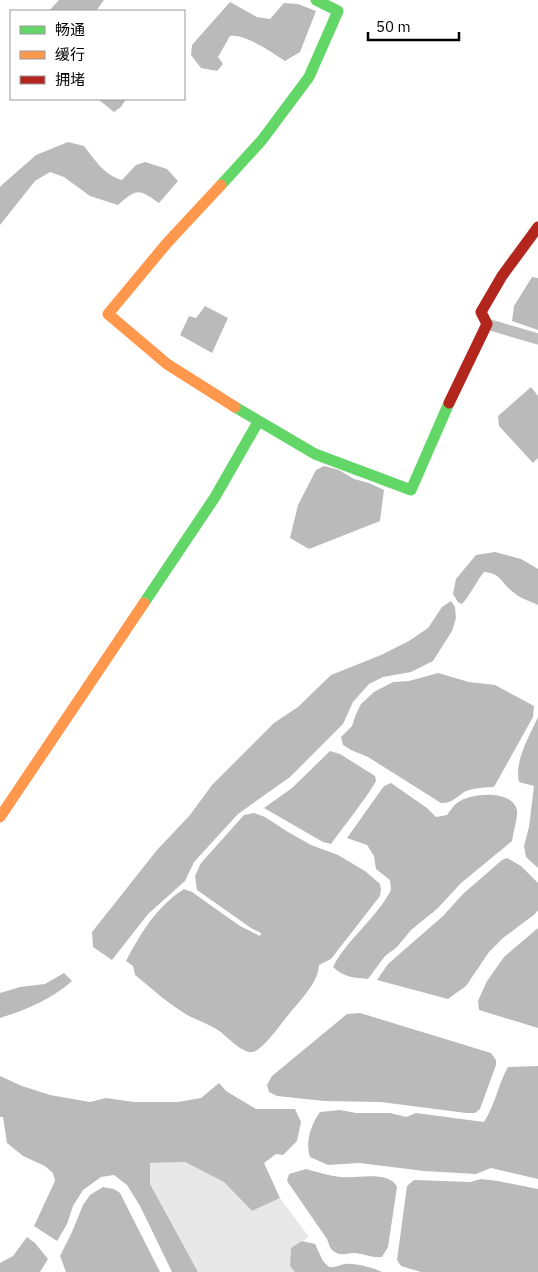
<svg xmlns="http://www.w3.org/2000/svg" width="538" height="1272" viewBox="0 0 538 1272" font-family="'IBM Plex Sans','Noto Sans SC',sans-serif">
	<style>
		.green { fill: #e8e8e8 }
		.water { fill: #bababa }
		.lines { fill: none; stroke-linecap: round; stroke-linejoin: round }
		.street { stroke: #bdbdbd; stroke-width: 11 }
		.fast { stroke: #63d668; stroke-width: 11 }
		.slow { stroke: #ff974d; stroke-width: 11 }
		.jam { stroke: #b3261e; stroke-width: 11 }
	</style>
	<rect width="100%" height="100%" fill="#fff"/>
	<path class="green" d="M185,1162L224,1182L252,1211L280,1198L309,1237L291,1248L290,1266L295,1272H198L150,1184L149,1163Z"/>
	<path class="water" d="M59,0H104L96,11H49Z
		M230,2L257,17L270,19L284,3L298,4L316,11L300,52L285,61C271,52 246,34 230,36L218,57L223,64L217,71L201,68L191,55L192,45Z
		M98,99H126L121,107L114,112Z
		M68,142L84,146C95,160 104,175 122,180L136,165L145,162L167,169L178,181L159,203C138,189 138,188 118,205L90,196L64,177L50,172L35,181L0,225V187L3,184L36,155Z
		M532,277L538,278V330L512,321L514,306Z
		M205,306L228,318L212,353L180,335L189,316L196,318Z
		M531,387L538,396V458L533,463L499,426L498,416Z
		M324,466L339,470L354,479L369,483L384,490L380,521L309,549L290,538L298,505L316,470Z
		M495,552L521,559L538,569V605C530,601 519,598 513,592C501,583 501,573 484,572C476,582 471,594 462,604L458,602L453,594L456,579L476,555Z
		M451,601L455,607L456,618L452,631L433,661L411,672L383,677L369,684L353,702L343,724L290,777L238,814L194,862L185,881L148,914L112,960L93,947L92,932L157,850L190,815L212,785L274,723L298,707L331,675L381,655L409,641L428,628L442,607Z
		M438,673L469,682L495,685L534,706L533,717L494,787C485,787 475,788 466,791C457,796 452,804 441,803L368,757L351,750L343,745L341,737L352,726L356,714L361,704L374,692L393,682L409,681Z
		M538,717V868L526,857L524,846L529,827L534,786L519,782C514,761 529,737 538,717Z
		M330,751L340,754L375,776L376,781C363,803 346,823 331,844L323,842L264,808L292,788Z
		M391,783L427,808L436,817L447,815C450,811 453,806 457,803C470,793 512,789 517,810C518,817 513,834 512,841L461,883L437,909L411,930L397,947L385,956L368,979C355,978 343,977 333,967C347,939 376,919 391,890L390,880L376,869L374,856L367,845L347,838L384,786Z
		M254,813L265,817L288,832L311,845L338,855L365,871L380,884L381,890L380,896L331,959L319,965C318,983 301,999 290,1013C282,1022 264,1049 253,1052C242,1054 227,1036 218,1030C207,1023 192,1019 181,1011C165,1001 150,987 135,975L133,966L126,961C141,933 156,907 184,889L192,892L240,926L260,936L261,933L251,928L197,890L195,876L201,863L244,815Z
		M507,858L521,866L538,883V910L535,914L503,938L489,952L466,986L448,999L377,980L388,964L443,916L463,894L502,860Z
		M538,928V1028L479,1010L478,1001L487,981L504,957Z
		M64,973L72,981C52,999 26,1010 0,1018V993L20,987L45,984Z
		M360,1013L491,1053L496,1060V1065L480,1109L475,1113H466L381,1102L324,1101L277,1096L269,1092L267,1085L272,1076L347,1014Z
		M538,1066V1179L491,1168L476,1174L424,1171L359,1163L328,1165L310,1157C305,1141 311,1125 320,1112L340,1110L356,1113H390L406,1117L416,1113L484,1122C495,1105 498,1085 508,1067Z
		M0,1076L22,1086L50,1095L90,1102L106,1098L134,1102H178L201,1098L219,1083L226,1091L256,1109H295L301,1122L297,1141L283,1155L276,1154L264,1163L280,1198L252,1211L224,1182L185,1162L150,1163V1184L198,1272H172L140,1206L127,1185L114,1175L101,1177L83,1190L73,1206L67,1224L57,1241L34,1226L55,1181L53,1173L45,1166L23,1156L7,1143L3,1117H0Z
		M306,1169C318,1172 329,1176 341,1177C357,1179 389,1170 397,1187L388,1247L382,1257C373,1258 364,1254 355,1253C348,1253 341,1256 335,1252C330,1250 329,1244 327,1239L287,1181L289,1174Z
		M481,1179L498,1181L538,1189V1272H421L401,1266L397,1260L407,1186L414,1180L470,1182Z
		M103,1187L114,1189L120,1193L160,1272H66L60,1256L72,1232L83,1205L90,1195Z
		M27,1237L35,1243L48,1259L40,1272H0V1263L13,1256Z
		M302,1241L315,1244L323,1261L329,1267C335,1268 339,1265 345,1264C355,1263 374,1268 382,1272H295L290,1266L291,1248Z"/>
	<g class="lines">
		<path class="street" d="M487,324L538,339"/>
		<path class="fast" d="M221,185L262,140L309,77L338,11L316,0
			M235,407L315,454L411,490L449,403
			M144,603L215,497L258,422"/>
		<path class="slow" d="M221,185L167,243L108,314L167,364L235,407
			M0,817L144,603"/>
		<path class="jam" d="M449,403L487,324L481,312L502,276L538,227"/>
	</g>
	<rect x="10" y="10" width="175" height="90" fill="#ffffff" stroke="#999999"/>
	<rect x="20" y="26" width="25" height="8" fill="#63d668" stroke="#999999"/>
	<text x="55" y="35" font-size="15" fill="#000000">畅通</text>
	<rect x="20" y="51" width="25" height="8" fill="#ff974d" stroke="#999999"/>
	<text x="55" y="60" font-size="15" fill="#000000">缓行</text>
	<rect x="20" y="76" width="25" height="8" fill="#b3261e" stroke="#999999"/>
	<text x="55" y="85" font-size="15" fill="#000000">拥堵</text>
	<path d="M368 32v8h91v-8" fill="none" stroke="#000000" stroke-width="2.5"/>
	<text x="376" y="32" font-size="15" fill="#000000" stroke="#ffffff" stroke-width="4" paint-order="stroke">50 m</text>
</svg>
